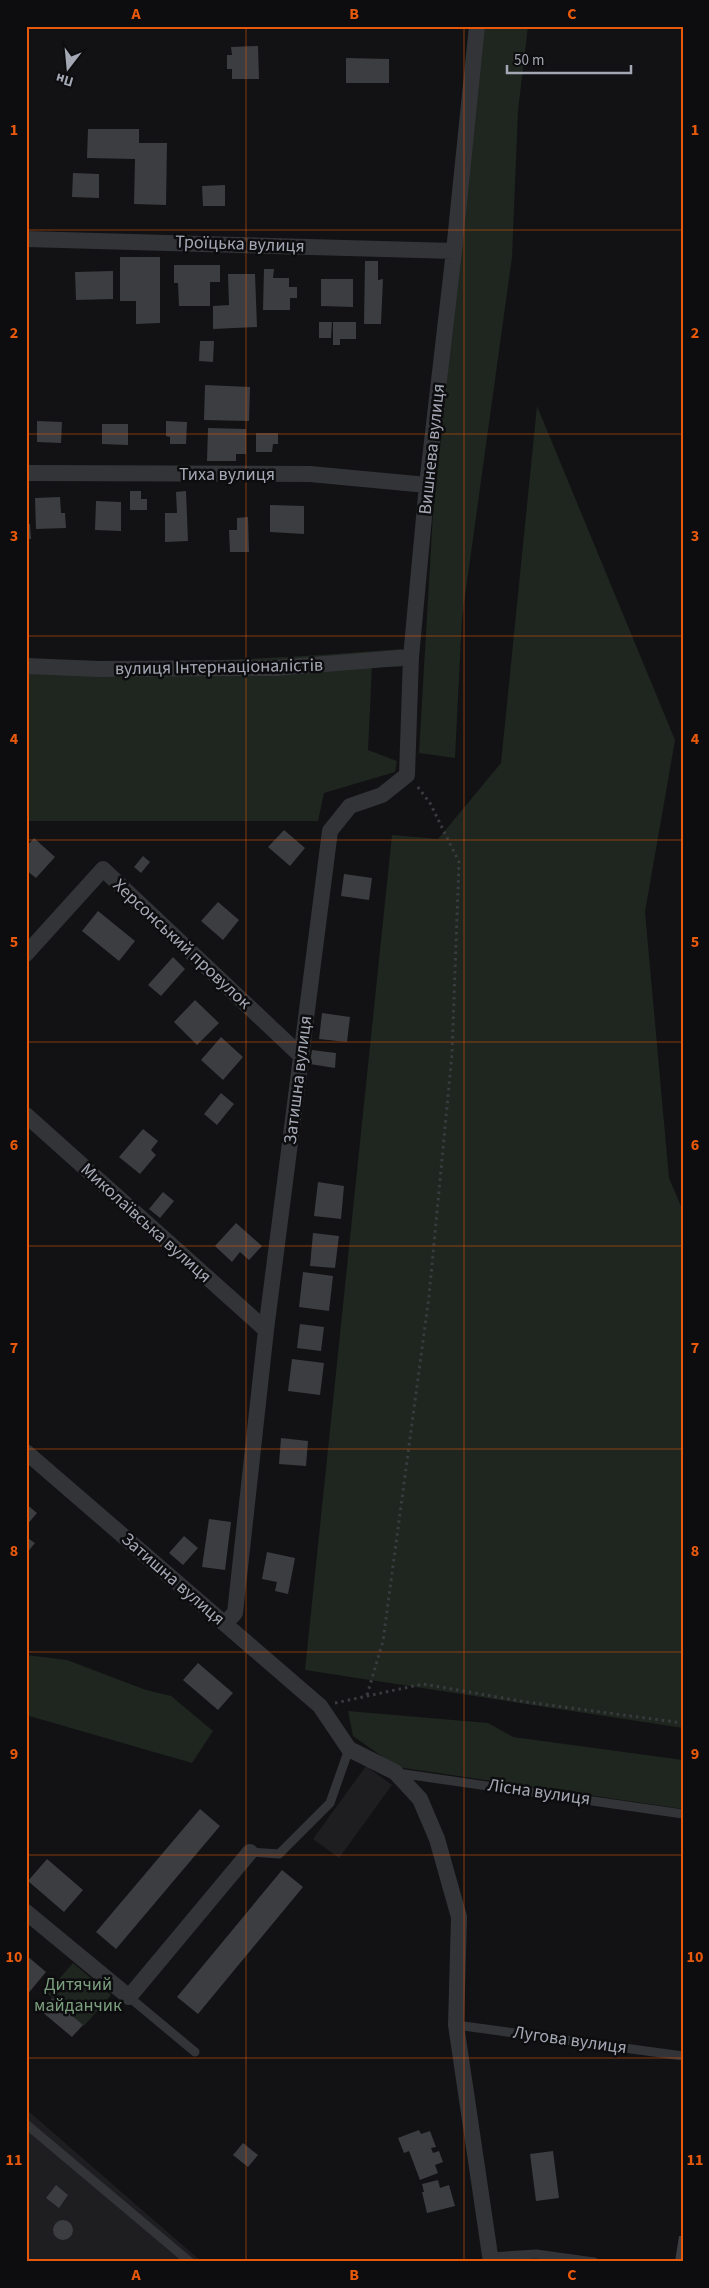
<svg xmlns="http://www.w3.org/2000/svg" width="709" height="2288" viewBox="0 0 709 2288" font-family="'Source Sans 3',sans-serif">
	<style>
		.built { fill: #1e1e21 }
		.green { fill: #1e261f }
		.building { fill: #3c3d41 }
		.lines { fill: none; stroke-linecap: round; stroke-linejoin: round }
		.path { stroke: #393b3f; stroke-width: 3; stroke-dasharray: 2.5 4; stroke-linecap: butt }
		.service { stroke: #333438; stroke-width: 9 }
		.minor { stroke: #333438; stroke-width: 16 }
		.grid { fill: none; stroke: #e8590c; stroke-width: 1; stroke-opacity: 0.55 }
		.labels { text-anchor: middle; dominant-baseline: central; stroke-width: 5; stroke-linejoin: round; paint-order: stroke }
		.street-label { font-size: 18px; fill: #a4a8b4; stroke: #0d0d0f }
		.park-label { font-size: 18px; fill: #7b9e7e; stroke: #0d0d0f }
		.neatline { fill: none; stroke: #e8590c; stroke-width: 2 }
		.grid-label { font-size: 16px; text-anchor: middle; font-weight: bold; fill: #e8590c }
	</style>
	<rect width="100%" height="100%" fill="#121214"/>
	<path class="built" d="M366,1766L392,1785L339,1858L313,1839Z
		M26,2109L202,2262H26Z"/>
	<path class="green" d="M484,26H528L518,111L512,257L462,618L455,758L419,753L433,513Z
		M537,406L675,740L645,912L669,1178L683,1211V1728L305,1670L392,835L438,839L501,763Z
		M402,649L401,667L372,666L368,750L397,761L395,772L324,793L318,821H26V661C152,665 277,659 402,649Z
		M26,1655L67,1660L146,1690L171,1696L213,1731L192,1763L26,1715Z
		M348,1711L488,1723L513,1737L683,1760V1809L397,1767L353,1736Z
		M73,1963L111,1995L84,2026L47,1993Z"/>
	<path class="building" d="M258,46L259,79H232V69H227V55H232L231,47Z
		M346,58L389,59V83H346Z
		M88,129H139V143H167L166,205L134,204L135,159L87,158Z
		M73,173L99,174V198L72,197Z
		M225,185V206H203L202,186Z
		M120,257H160V323L136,324V301H120Z
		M365,261H378V280L383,279L381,324H364Z
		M174,265H220V282H210V306H179L178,283H174Z
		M264,269H274L273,278H289V287H297V298H290V310H263Z
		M113,271V299L76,300L75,272Z
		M228,274H255L257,327L213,329V306L229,305Z
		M321,279H353V307L321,306Z
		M319,322H332L331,338H319Z
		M333,322H356V339H340V345H333Z
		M200,341H214L213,362L199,361Z
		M205,385L250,387L249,421L204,420Z
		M37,421L62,422L61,443L37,442Z
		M166,421L187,422L186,444H170V437L166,436Z
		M102,424H128V445L102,444Z
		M208,428L246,429V454H236V461H207Z
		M256,433H278V444H273L272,452H256Z
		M130,491H141V499H147V510H130Z
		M186,491L188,541L165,542V513H177L176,492Z
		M60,497L61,513H65L66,528L36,529L35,498Z
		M96,501L121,502V531L95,530Z
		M270,505L304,506V534L270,532Z
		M248,517L249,552H230L229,530H237V518Z
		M26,524H30L31,539H26Z
		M284,830L305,848L290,866L268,847Z
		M34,838L55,857L36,878L26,870V847Z
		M143,856L150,862L141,873L134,867Z
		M344,874L372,878L369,900L341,896Z
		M218,902L239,920L223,940L201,921Z
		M98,911L135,941L119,961L82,931Z
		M173,957L185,969L161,996L148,985Z
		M195,1000L219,1023L197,1045L174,1022Z
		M322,1013L350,1017L347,1042L319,1039Z
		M221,1037L243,1057L223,1080L201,1060Z
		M312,1050L336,1053L335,1068L310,1064Z
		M221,1093L234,1104L217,1125L204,1114Z
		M143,1129L158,1141L151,1150L156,1155L140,1174L119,1157Z
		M318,1182L344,1186L341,1219L314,1216Z
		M163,1192L174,1201L160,1218L149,1209Z
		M236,1223L262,1246L249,1260L240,1252L232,1262L215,1246Z
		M313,1233L339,1236L335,1268L310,1266Z
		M303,1272L333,1276L329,1311L299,1307Z
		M300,1324L324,1327L321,1351L297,1348Z
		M292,1359L324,1363L320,1395L288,1391Z
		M281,1438L308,1441L306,1466L279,1464Z
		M26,1504L37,1513L26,1526Z
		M209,1519L231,1522L225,1570L202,1567Z
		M184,1536L198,1548L183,1565L169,1553Z
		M26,1537L35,1543L26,1554Z
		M267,1552L295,1558L288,1594L275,1591L277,1582L262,1579Z
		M198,1663L233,1693L218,1710L183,1680Z
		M200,1809L220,1826L116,1949L96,1932Z
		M47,1859L83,1890L64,1912L28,1881Z
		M282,1870L303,1887L198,2014L177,1997Z
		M26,1955L46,1972L26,1996Z
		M52,1998L83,2025L72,2037L41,2011Z
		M419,2130L421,2134L430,2131L436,2147L431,2148L433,2153L439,2151L443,2162L435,2165L438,2173L420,2180L409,2151L404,2153L398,2138Z
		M243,2143L258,2155L248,2167L233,2155Z
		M553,2151L559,2198L536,2201L530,2154Z
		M438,2180L440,2188L449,2185L455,2206L427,2213L422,2192H424L422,2184Z
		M56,2185L68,2195L59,2208L46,2198Z
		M53 2230a10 10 0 1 1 20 0a10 10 0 1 1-20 0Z
		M679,2236H683V2262H675Z"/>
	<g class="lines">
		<path class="path" d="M367,1695L383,1641L429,1296L452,1054L459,862L430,803L417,786
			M335,1703L423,1684L526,1702L683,1723"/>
		<path class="service" d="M397,1773L683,1814
			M250,1852L279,1854L330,1803L349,1749
			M129,1997L195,2052
			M456,2025L683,2056
			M26,2124L190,2262
			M490,2257L536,2254L594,2262"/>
		<path class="minor" d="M26,239L454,251
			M26,473L310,474L427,485
			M26,666L99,669L276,668L411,657
			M26,954L103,869L301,1056
			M26,1115L266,1330
			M26,1452L320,1706L349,1749L395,1772L420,1799L437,1839L459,1917L456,2025L491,2262
			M225,1623L235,1613L266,1330L330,831L350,806L382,795L407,775L411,657L427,485L454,251L477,26
			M26,1912L129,1997L250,1852"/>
	</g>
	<path class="grid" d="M246,26V2262M464,26V2262M26,230H683M26,434H683M26,636H683M26,840H683M26,1042H683M26,1246H683M26,1449H683M26,1652H683M26,1855H683M26,2058H683"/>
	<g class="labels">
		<g class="street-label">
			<text transform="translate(240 244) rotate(2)">Троїцька вулиця</text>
			<text transform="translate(432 449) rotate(-84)">Вишнева вулиця</text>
			<text x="227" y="474">Тиха вулиця</text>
			<text transform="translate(219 667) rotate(-1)">вулиця Інтернаціоналістів</text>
			<text transform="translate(182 944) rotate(43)">Херсонський провулок</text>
			<text transform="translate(298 1080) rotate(-83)">Затишна вулиця</text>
			<text transform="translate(146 1223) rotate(42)">Миколаївська вулиця</text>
			<text transform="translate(173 1579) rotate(41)">Затишна вулиця</text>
			<text transform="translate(539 1792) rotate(8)">Лісна вулиця</text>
			<text transform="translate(570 2040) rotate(8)">Лугова вулиця</text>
		</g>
		<g class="park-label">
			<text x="78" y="1984">Дитячий<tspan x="78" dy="21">майданчик</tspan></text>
		</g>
	</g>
	<rect width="709" height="2288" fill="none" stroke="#0d0d0f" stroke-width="55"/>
	<g transform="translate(68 68) rotate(196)" stroke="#0d0d0f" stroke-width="4" paint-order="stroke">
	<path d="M0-4L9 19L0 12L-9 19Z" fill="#a4a8b4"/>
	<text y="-8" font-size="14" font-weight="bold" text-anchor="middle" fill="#a4a8b4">Пн</text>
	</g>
	<path d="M507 65v8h124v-8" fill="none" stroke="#a4a8b4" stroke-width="2.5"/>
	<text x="514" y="65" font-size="15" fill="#a4a8b4" stroke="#0d0d0f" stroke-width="4" paint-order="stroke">50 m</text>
	<rect x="28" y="28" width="654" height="2232" class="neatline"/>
	<g class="grid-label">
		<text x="136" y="19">A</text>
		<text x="354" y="19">B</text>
		<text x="572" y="19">C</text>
		<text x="14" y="135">1</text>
		<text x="695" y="135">1</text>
		<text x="14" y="338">2</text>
		<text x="695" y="338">2</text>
		<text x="14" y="541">3</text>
		<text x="695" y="541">3</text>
		<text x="14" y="744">4</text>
		<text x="695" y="744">4</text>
		<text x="14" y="947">5</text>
		<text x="695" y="947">5</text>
		<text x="14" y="1150">6</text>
		<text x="695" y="1150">6</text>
		<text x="14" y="1353">7</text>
		<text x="695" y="1353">7</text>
		<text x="14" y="1556">8</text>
		<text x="695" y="1556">8</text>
		<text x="14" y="1759">9</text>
		<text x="695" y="1759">9</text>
		<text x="14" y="1962">10</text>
		<text x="695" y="1962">10</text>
		<text x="14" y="2165">11</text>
		<text x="695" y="2165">11</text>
		<text x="136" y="2280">A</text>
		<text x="354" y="2280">B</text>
		<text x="572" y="2280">C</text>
	</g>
</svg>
